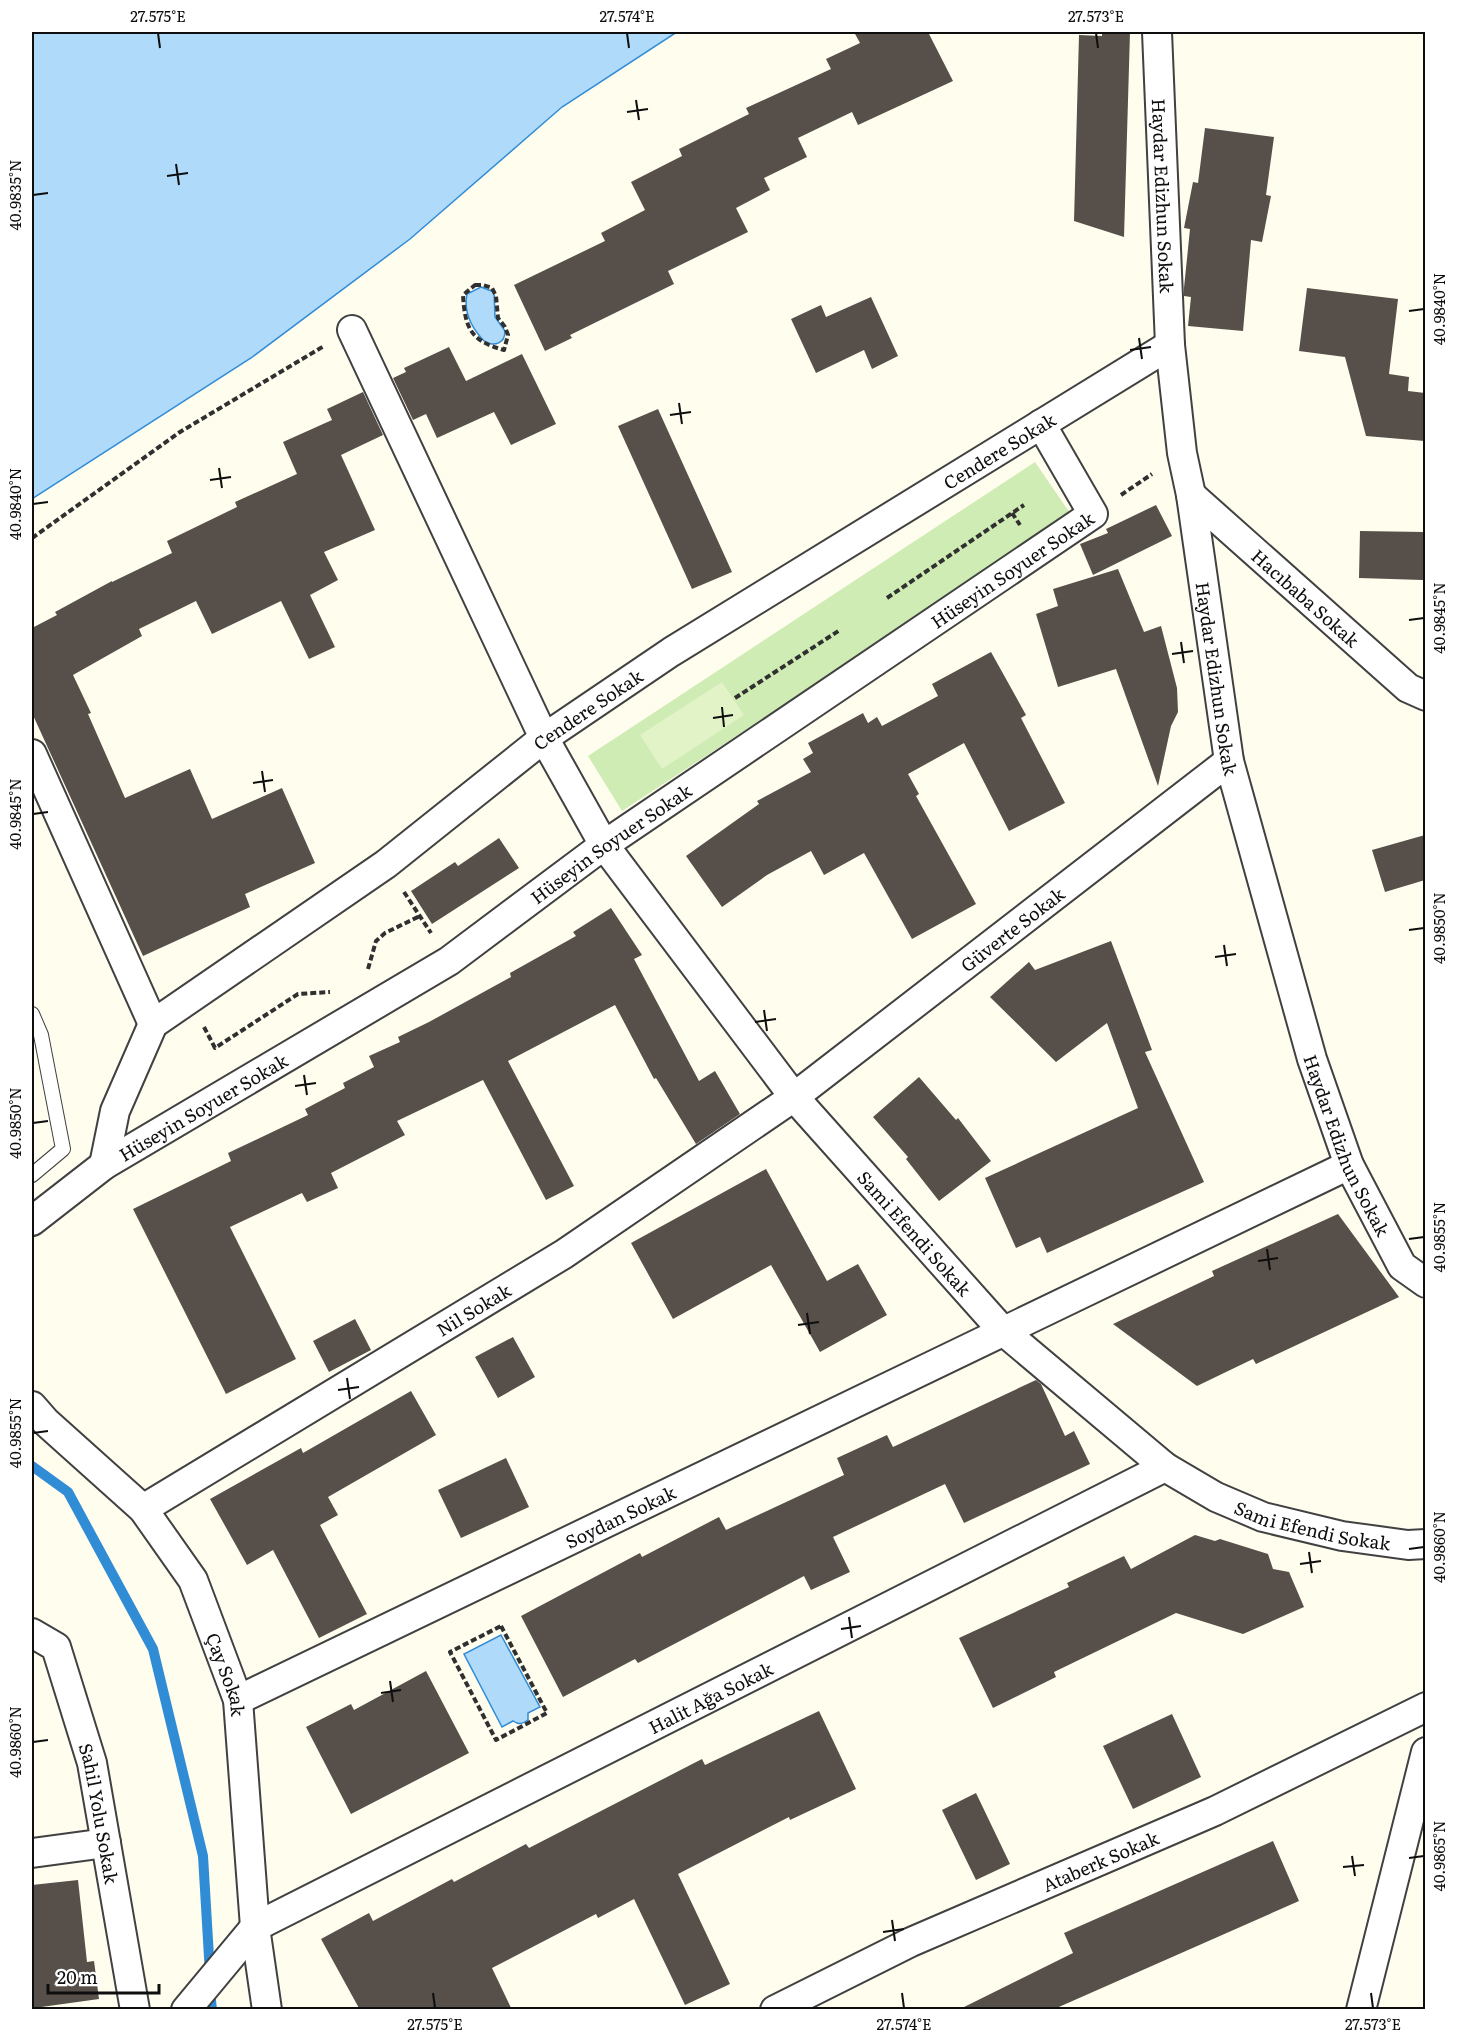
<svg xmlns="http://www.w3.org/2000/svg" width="1457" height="2041" viewBox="0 0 1457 2041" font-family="Literata,serif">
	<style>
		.green { fill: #cfecb5 }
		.pitch { fill: #e2f3c7 }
		.water { fill: #afdafa; stroke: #318cd6; stroke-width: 1.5 }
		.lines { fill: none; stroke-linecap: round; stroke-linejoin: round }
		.stream { stroke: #318cd6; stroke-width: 10 }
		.building { fill: #574f49 }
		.lane-casing { stroke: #414141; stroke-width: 16 }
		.street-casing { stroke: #414141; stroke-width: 32 }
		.path { stroke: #303030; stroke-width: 4; stroke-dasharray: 6 3; stroke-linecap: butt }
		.lane { stroke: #fff; stroke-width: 14 }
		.street { stroke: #fff; stroke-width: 28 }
		.ticks { fill: none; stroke: #0e0e0e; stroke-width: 2 }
		.labels { text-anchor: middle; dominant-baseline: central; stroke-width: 6; stroke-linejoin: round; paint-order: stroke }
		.street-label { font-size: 18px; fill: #0e0e0e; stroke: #fff }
		.neatline { fill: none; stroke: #0e0e0e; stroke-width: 2 }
		.ticks-label { font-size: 15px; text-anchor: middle; fill: #0e0e0e }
	</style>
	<rect width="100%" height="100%" fill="#fffdee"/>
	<path class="green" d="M1035,462L1072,516L622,811L588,756Z"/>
	<path class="pitch" d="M722,682L744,715L662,769L640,735Z"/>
	<path class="water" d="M32,32H677L562,107L410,239L251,358L32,499Z
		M481,287L494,292L495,317L505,331C505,343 496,346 486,343C473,330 463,313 467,294Z
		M501,1635L540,1707L528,1713V1720C522,1724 519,1725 513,1721L502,1727L464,1654Z"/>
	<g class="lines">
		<path class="stream" d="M32,1466L68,1492L153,1649L203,1856L210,1974
			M210,1990L212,2010"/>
	</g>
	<path class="building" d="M854,32H928L953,81L858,125L852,112L798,138L807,157L764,178L770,190L736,208L748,232L668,271L674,284L570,335L572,338L545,351L514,285L605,241L601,233L645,210L631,182L682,156L679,149L749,114L746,108L831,69L826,59L860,43Z
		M1102,32H1130L1124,237L1074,221L1079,35L1102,36Z
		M1205,128L1274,137L1266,195L1271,196L1262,242L1251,240L1243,331L1188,326L1191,297L1184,296V288L1190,229L1184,228L1193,182L1198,183Z
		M1307,288L1398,299L1389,374L1409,377L1408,391L1425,393V441L1366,436L1345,357L1299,351Z
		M871,297L898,356L872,369L864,350L816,373L791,319L821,305L826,317Z
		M449,347L466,381L522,354L556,424L511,445L494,412L437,438L426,414L413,420L393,378L406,372L404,368Z
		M363,392L383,435L341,455L375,530L324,552L338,580L310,595L335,647L309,659L281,601L212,634L196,601L139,629L142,636L73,675L91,713L88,714L125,798L190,769L212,819L282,788L315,863L245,894L250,907L143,956L32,713V628L57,615L55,612L112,581V582L172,553L167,541L237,507L235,502L297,474L283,442L332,420L327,409Z
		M658,409L732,572L692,589L618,426Z
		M1156,505L1172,536L1093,575L1080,544L1108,533L1106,529Z
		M1360,531L1424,532L1423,580L1359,578Z
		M1118,569L1144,632L1161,626L1177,688L1178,712L1171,726L1158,786L1116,669L1058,687L1036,614L1058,606L1053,589Z
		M991,652L1026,715L1021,718L1065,803L1009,831L964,743L908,774L919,794L916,796L976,904L912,939L864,853L824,875L811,851L767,875L722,907L686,856L759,804L757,801L811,772L803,759L813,753L808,743L863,713L868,723L877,717L882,726L938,696L932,684Z
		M1425,835V880L1385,892L1372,850Z
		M499,838L519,868L432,924L411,891L455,862L458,866Z
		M611,908L642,955L634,959L699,1081L715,1071L740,1114L696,1144L656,1078L654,1079L615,1005L508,1061L574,1186L546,1200L483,1080L397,1121L405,1135L331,1173L338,1188L307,1202L302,1193L230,1227L296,1359L226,1394L133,1209L231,1161L228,1153L308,1115L305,1109L345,1088L343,1083L374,1067L369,1056L400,1042L398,1037L429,1022L511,977L510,973L576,936L573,932Z
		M1111,941L1152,1050L1145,1052L1204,1182L1047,1253L1040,1237L1016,1248L985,1178L1138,1108L1107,1023L1056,1062L990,997L1029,962L1035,970Z
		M919,1077L956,1120L958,1118L991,1161L939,1201L906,1159L908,1157L873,1117Z
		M766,1169L827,1281L858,1264L887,1315L820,1352L771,1265L673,1319L631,1243Z
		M1338,1214L1399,1297L1256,1364L1253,1359L1197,1386L1113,1324L1214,1276L1212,1271Z
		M355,1319L371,1350L329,1372L313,1341Z
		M513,1337L535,1377L498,1398L475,1357Z
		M1036,1380L1041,1384L1065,1436L1074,1431L1090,1464L964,1523L945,1484L833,1537L850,1572L811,1590L804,1576L638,1663L635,1659L563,1697L521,1616L640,1553L642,1557L719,1517L726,1530L844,1475L837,1458L887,1435L893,1447Z
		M411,1391L436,1435L328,1497L338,1515L320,1525L367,1614L319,1638L273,1550L247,1565L210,1499L301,1448L303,1453Z
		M506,1458L529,1507L461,1538L438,1490Z
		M1195,1535L1215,1541L1220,1539L1268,1554L1273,1569L1289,1572L1304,1607L1243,1634L1176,1613L1054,1672L1056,1677L993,1708L959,1638L1069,1587L1067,1583L1124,1556L1131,1569Z
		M426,1671L469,1753L351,1814L306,1727L351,1704L354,1710Z
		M819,1711L856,1789L790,1820L789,1817L678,1874L730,1984L685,2005L634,1899L598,1918L596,1914L492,1968L512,2010H360L321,1939L369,1913L373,1921L452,1879L454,1882L526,1844L529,1848L702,1759L705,1765Z
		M1172,1714L1201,1777L1133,1809L1103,1746Z
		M976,1793L1010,1864L976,1880L942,1810Z
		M1273,1841L1299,1901L1052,2010H958L1073,1953L1064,1933Z
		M78,1880L87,1962L94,1961L99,1999L34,2008L32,1990V1885Z"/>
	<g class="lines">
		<g class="lane-casing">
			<path id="lane" d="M32,1014L41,1035L63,1149L32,1175"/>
		</g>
		<g class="street-casing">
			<g id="street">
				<path id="s1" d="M1157,32L1170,345L1182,453L1191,495L1229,761L1312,1059L1349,1165L1402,1266L1426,1283"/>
				<path id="s2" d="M352,330L544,738L604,845L794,1097L1002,1330L1165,1467L1216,1497L1263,1517L1342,1536L1408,1545L1426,1544"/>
				<path id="s3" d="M1191,495L1408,688L1426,696"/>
				<path d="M32,754L153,1024"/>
				<path id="s4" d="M104,1165L115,1111L153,1024L386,864L544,738L671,652L1170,345"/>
				<path id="s5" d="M32,1221L104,1165L449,961L604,845L1093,514L1041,424"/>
				<path id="s6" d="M32,1406L46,1422L143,1509L193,1580L238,1700L255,1927L267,2010"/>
				<path id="s7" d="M143,1509L564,1254L794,1097L1229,761"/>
				<path id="s8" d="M32,1633L56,1647L92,1763L135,2010"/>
				<path id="s9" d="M238,1700L1349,1165"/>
				<path d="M32,1853L106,1843"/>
				<path id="s10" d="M186,2010L255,1927L1165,1467"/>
				<path id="s11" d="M775,2010L911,1942L1215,1811L1426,1707"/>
				<path d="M1361,2010L1426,1752"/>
			</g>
		</g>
		<path class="path" d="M475,285H483L492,288L496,296L498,318L505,327L508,335L504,350C471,341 465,329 463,295Z
			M1121,495L1152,474
			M1012,513L1020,525
			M32,538L180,432L324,346
			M887,598L1024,505
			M735,698L840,630
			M404,892L431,933
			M368,969L376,941L385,933L420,916
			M204,1027L215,1048L298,994L330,992
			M501,1626L547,1713L496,1740L450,1652Z"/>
		<use href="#lane" class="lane"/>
		<use href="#street" class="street"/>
	</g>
	<path class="ticks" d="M158,33L160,48M627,33L629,48M1096,33L1098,48M636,100L639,120M627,112L648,109M176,164L179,185M167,176L188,173M33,195L48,193M1409,311L1424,309M1139,338L1142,359M1130,350L1151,347M679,403L682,424M670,415L691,412M219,468L222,488M210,480L231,477M33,504L48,502M1409,620L1424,618M1181,642L1184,663M1172,654L1193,651M722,707L724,727M713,718L733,715M262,771L265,792M253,783L273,780M33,814L48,812M1409,930L1424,928M1224,945L1227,966M1215,957L1236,954M764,1010L767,1031M755,1022L776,1019M304,1075L307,1095M295,1086L316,1083M33,1123L48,1121M1409,1239L1424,1237M1267,1249L1270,1270M1258,1261L1278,1258M807,1313L810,1334M798,1325L819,1322M347,1378L350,1399M338,1390L359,1387M33,1433L48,1431M1409,1549L1424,1547M1309,1552L1312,1573M1300,1564L1321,1561M849,1617L852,1638M841,1629L861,1626M390,1681L393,1702M381,1693L401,1690M33,1742L48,1740M1352,1856L1355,1876M1409,1858L1424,1856M1343,1867L1364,1865M892,1920L895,1941M883,1932L904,1929M433,1993L435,2008M902,1993L904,2008M1371,1993L1373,2008"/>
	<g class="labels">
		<g class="street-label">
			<text stroke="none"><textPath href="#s1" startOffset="164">Haydar Edizhun Sokak</textPath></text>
			<text stroke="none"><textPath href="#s4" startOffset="1173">Cendere Sokak</textPath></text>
			<text stroke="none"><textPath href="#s5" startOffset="1178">Hüseyin Soyuer Sokak</textPath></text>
			<text stroke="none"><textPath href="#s3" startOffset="154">Hacıbaba Sokak</textPath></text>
			<text stroke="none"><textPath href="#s1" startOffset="650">Haydar Edizhun Sokak</textPath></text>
			<text stroke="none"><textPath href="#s4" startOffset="687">Cendere Sokak</textPath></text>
			<text stroke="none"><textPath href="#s5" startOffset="692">Hüseyin Soyuer Sokak</textPath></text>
			<text stroke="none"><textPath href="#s7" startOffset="1046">Güverte Sokak</textPath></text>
			<text stroke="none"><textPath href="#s5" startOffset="206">Hüseyin Soyuer Sokak</textPath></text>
			<text stroke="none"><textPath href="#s1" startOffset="1136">Haydar Edizhun Sokak</textPath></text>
			<text stroke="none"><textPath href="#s2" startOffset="1071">Sami Efendi Sokak</textPath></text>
			<text stroke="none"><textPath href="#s7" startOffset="386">Nil Sokak</textPath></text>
			<text stroke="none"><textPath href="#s9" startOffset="424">Soydan Sokak</textPath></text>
			<text stroke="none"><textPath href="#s2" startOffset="1575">Sami Efendi Sokak</textPath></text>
			<text stroke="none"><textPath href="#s6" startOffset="339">Çay Sokak</textPath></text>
			<text stroke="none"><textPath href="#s10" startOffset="618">Halit Ağa Sokak</textPath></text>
			<text stroke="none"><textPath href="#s8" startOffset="200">Sahil Yolu Sokak</textPath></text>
			<text stroke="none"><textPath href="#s11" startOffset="358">Ataberk Sokak</textPath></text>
		</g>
	</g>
	<rect width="1457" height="2041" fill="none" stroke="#ffffff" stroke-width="66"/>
	<path d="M48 1984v9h111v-9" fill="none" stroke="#0e0e0e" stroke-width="3"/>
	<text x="57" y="1984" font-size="18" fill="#0e0e0e" stroke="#ffffff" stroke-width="4.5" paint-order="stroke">20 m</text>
	<rect x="33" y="33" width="1391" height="1975" class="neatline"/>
	<g class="ticks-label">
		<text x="158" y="22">27.575°E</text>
		<text x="627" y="22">27.574°E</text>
		<text x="1096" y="22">27.573°E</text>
		<text transform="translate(16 195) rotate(-90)" y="5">40.9835°N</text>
		<text transform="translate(1440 309) rotate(-90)" y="5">40.9840°N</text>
		<text transform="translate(16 504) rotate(-90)" y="5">40.9840°N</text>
		<text transform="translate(1440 618) rotate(-90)" y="5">40.9845°N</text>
		<text transform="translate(16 814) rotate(-90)" y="5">40.9845°N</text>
		<text transform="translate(1440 928) rotate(-90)" y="5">40.9850°N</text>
		<text transform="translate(16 1123) rotate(-90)" y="5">40.9850°N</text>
		<text transform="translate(1440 1237) rotate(-90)" y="5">40.9855°N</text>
		<text transform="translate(16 1433) rotate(-90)" y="5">40.9855°N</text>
		<text transform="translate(1440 1547) rotate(-90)" y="5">40.9860°N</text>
		<text transform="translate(16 1742) rotate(-90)" y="5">40.9860°N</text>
		<text transform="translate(1440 1856) rotate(-90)" y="5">40.9865°N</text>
		<text x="435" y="2030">27.575°E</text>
		<text x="904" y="2030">27.574°E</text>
		<text x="1373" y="2030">27.573°E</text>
	</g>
</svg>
